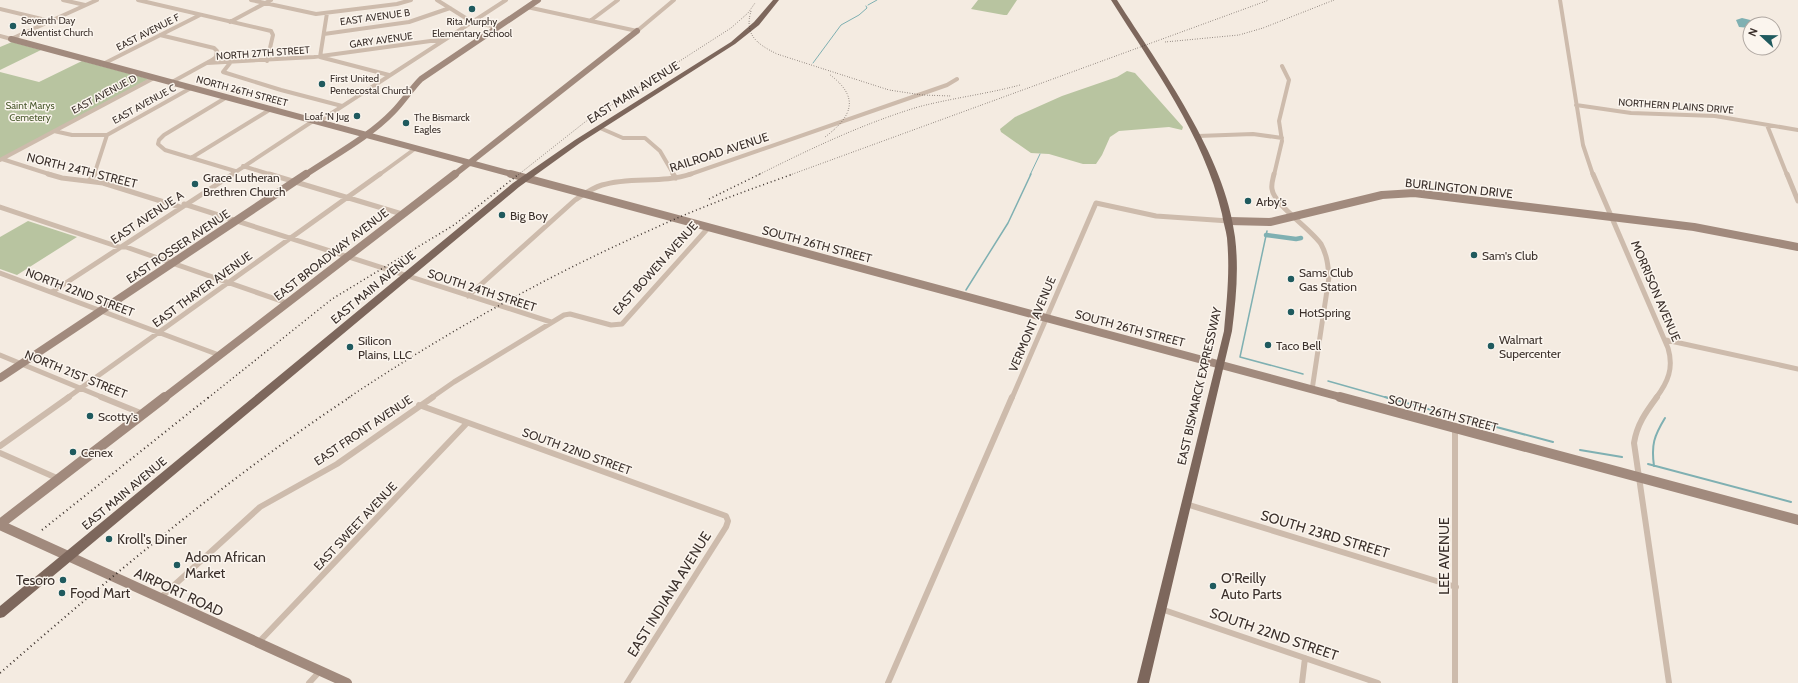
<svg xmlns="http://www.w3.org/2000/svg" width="1798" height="683" viewBox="0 0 1798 683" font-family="Cabin,sans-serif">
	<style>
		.green { fill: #b8c4a0 }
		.water { fill: #7fb0b2 }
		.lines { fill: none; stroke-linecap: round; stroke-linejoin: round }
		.stream-far2 { stroke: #7fb0b2; stroke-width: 1 }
		.stream-far1 { stroke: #7fb0b2; stroke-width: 1.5 }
		.stream { stroke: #7fb0b2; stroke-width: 2 }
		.canal { stroke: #7fb0b2; stroke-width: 4.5 }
		.street-far2 { stroke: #cdbbac; stroke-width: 4 }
		.street-far1 { stroke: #cdbbac; stroke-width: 5 }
		.street { stroke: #cdbbac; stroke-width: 6 }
		.secondary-far2 { stroke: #a18a7d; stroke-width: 6 }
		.secondary-far1 { stroke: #a18a7d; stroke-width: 8 }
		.secondary { stroke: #a18a7d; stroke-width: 10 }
		.primary { fill: #7d675c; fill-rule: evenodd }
		.rail-far2 { stroke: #3b302b; stroke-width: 1; stroke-dasharray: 0.5 2; stroke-linecap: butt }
		.rail-far1 { stroke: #3b302b; stroke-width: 1.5; stroke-dasharray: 1 3; stroke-linecap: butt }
		.rail { stroke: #3b302b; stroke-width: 2; stroke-dasharray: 1 3.5; stroke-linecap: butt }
		.poi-dot { fill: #1f5a5e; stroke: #fbf5ee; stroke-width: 1.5 }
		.labels { text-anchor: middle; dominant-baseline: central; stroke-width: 3; stroke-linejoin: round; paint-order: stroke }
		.far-street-label { font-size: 10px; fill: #3b302b; stroke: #fbf5ee }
		.far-poi-label { font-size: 10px; fill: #3b302b; stroke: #fbf5ee; text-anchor: start }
		.far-park-label { font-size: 10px; fill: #4a5a2e; stroke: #fbf5ee }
		.street-label { font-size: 12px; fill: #3b302b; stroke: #fbf5ee }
		.poi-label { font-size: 12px; fill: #3b302b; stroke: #fbf5ee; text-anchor: start }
		.near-street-label { font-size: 14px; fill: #3b302b; stroke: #fbf5ee }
		.near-poi-label { font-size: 14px; fill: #3b302b; stroke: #fbf5ee; text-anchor: start }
	</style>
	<rect width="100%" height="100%" fill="#f4ebe1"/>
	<path class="green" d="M978,0H1017L1007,15H1004L971,9Z
		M12,42L41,50L0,70V47Z
		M82,61L149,79L0,159V72L39,82Z
		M1127,71L1135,73L1183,127L1182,130L1169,127L1119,131L1110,137L1102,155L1096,164H1083L1049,154L1031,153L1001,132L1000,129L1015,117L1062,96L1117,77Z
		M28,221L77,237L17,275L0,269V237Z"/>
	<path class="water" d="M1742,18L1767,24H1750V28L1739,27L1736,20Z"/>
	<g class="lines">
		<path class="stream-far2" d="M868,5L877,0
			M813,63L841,25L859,15L867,8L866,6
			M1030,175L1040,154"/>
		<path class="stream-far1" d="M1267,231L1240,357L1303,374
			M966,290L1008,223L1031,174
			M1328,381L1388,398"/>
		<path class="stream" d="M1385,397L1439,412
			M1470,420L1553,442
			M1580,450L1622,457
			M1648,464L1791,502
			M1654,466C1651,445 1654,436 1665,418"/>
		<path class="canal" d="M1266,235L1296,239L1301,238"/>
		<path class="street-far2" d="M63,0L85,5
			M138,0L271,31L273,35L267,61
			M251,0L316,14L397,4L411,0
			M437,0L472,22L497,27
			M1560,0L1583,145L1593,175
			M527,7L637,31L674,0
			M0,9L50,21
			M590,21L618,0
			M230,22L271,0
			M324,34L409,22L450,8
			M160,35L214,48L217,51L216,57L212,60L172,82
			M0,36L11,39L97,0
			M320,57L389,75
			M320,57L327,13
			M207,63L314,57L445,39
			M230,63L223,72L281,90L342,106
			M103,64L200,15
			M227,97L164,135L159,140L158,144L165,150L235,171
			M1576,105L1631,113L1715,116L1798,130
			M318,122L506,0
			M1767,125L1787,175
			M600,128L623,138H645L660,151L674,175
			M54,131L72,135H107
			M1198,136L1253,134L1282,138
			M191,158L271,109
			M2,159L52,175
			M0,160L154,78
			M243,166L272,175
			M94,175L107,135L191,88
			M231,175L313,121
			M379,175L416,148
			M688,175L947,85L957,79
			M1274,175L1282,141L1279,121L1289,80L1282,66"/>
		<path class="street-far1" d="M48,174L62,178L103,183L180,207
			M269,174L402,214
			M673,174L676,178
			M1274,174C1273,179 1271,184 1272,189C1274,205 1310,228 1321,244C1327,255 1328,265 1329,277L1312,390
			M1593,174L1668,348C1674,368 1668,382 1656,398
			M1787,174L1798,201
			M89,181L95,174
			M184,204L551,322
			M0,207L119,247H126L287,303
			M0,273L219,355
			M52,292L233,174
			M468,296L575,200C584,194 592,188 602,185C631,176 662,184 691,174
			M1666,340L1798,369
			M0,355L104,398
			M67,398L380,174
			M431,398L454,382L564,315L570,314L611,325L622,324L709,227
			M1012,398L1096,203L1156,216L1229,221"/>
		<path class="street" d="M101,397L143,414
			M1657,397C1646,412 1637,424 1634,443L1669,683
			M419,405L726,516L728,521L726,527L627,683
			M1455,429V683
			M0,446L69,397
			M0,453L59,479
			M1186,504L1456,587
			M159,599L260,507L337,464L433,397
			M1161,609L1378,683
			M258,643L467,423
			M309,683L320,671
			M888,683L1012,397
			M1302,683L1305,658"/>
		<path class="secondary-far2" d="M11,39L515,175
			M305,175C333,156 369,137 393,112C403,102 411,89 421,79L538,0
			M454,175L637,31"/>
		<path class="secondary-far1" d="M511,174L1344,398
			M1229,221L1270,222L1382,195L1414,193L1694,227L1798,247
			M0,378L306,174
			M164,398L455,174"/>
		<path class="secondary" d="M1340,397L1798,520
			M0,524L165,397
			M0,525L347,683"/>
		<path class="primary" d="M773,0H779L759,25L735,44L580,143L519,187L4,617L0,618V606L513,183L575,140L731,42L754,22Z
			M1111,0H1117C1161,69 1225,155 1235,237C1239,269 1236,299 1232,331L1149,683H1137L1224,331C1227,298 1230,271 1227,238C1226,230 1223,222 1222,214C1204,135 1153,67 1111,0Z"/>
		<path class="rail-far2" d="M751,11C744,35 757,44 777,54L889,90L922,95L951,96
			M1165,42L1239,35L1263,28L1334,0
			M825,137C853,116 860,97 829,74
			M518,175L585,122L731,28L748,13L755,3
			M758,175C810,149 862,124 918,107C952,98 987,94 1020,85
			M790,175L1269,0"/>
		<path class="rail-far1" d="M709,199L760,174
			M208,398L332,299L454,225L519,174
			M348,398C445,333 548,275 655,228C700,207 746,191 793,174"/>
		<path class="rail" d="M42,530L209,397
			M0,673C113,575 225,480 350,397"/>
	</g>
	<g class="poi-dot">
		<circle cx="472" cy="9" r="4"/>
		<circle cx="13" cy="26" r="4"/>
		<circle cx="322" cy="84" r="4"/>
		<circle cx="357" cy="116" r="4"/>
		<circle cx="406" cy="123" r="4"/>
		<circle cx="195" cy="184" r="4"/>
		<circle cx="1248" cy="201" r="4"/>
		<circle cx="502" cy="215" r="4"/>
		<circle cx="1474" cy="255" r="4"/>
		<circle cx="1291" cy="279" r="4"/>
		<circle cx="1291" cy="312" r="4"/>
		<circle cx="1268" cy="345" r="4"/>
		<circle cx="1491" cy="346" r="4"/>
		<circle cx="350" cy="347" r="4"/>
		<circle cx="90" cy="416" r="4"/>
		<circle cx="73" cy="452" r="4"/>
		<circle cx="109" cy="539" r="4"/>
		<circle cx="177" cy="565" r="4"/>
		<circle cx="63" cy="580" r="4"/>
		<circle cx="1213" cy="586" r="4"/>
		<circle cx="62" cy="593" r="4"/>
	</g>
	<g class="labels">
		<g class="far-street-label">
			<text transform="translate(375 17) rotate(-8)">EAST AVENUE B</text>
			<text transform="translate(148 32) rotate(-27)">EAST AVENUE F</text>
			<text transform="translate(381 40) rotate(-8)">GARY AVENUE</text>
			<text transform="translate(263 53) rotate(-4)">NORTH 27TH STREET</text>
			<text transform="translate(242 91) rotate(15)">NORTH 26TH STREET</text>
			<text transform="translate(104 94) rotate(-28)">EAST AVENUE D</text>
			<text transform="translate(144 104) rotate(-29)">EAST AVENUE C</text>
			<text transform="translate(1676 106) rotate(4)">NORTHERN PLAINS DRIVE</text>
		</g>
		<g class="far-poi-label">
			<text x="21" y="20">Seventh Day<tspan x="21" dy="12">Adventist Church</tspan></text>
			<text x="472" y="21" text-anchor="middle">Rita Murphy<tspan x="472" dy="12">Elementary School</tspan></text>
			<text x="330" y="78">First United<tspan x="330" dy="12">Pentecostal Church</tspan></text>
			<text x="349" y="116" text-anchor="end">Loaf 'N Jug</text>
			<text x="414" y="117">The Bismarck<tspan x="414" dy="12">Eagles</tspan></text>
		</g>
		<g class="far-park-label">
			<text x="30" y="105">Saint Marys<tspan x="30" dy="12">Cemetery</tspan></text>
		</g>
		<g class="street-label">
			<text transform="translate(633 92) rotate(-32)">EAST MAIN AVENUE</text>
			<text transform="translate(719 152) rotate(-18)">RAILROAD AVENUE</text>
			<text transform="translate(82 170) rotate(14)">NORTH 24TH STREET</text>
			<text transform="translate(1459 188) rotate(6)">BURLINGTON DRIVE</text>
			<text transform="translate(147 217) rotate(-34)">EAST AVENUE A</text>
			<text transform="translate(817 244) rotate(15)">SOUTH 26TH STREET</text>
			<text transform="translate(178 246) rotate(-34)">EAST ROSSER AVENUE</text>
			<text transform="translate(331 254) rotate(-38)">EAST BROADWAY AVENUE</text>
			<text transform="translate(655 268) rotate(-48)">EAST BOWEN AVENUE</text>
			<text transform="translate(373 287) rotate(-40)">EAST MAIN AVENUE</text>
			<text transform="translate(202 289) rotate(-36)">EAST THAYER AVENUE</text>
			<text transform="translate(482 290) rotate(18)">SOUTH 24TH STREET</text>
			<text transform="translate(1656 291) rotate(67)">MORRISON AVENUE</text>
			<text transform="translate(80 292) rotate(21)">NORTH 22ND STREET</text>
			<text transform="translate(1032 324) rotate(-67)">VERMONT AVENUE</text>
			<text transform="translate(1130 328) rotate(15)">SOUTH 26TH STREET</text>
			<text transform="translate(76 374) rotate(22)">NORTH 21ST STREET</text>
			<text transform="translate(1199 386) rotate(-77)">EAST BISMARCK EXPRESSWAY</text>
			<text transform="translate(1443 413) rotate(15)">SOUTH 26TH STREET</text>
			<text transform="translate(363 430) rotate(-34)">EAST FRONT AVENUE</text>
			<text transform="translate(577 451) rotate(20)">SOUTH 22ND STREET</text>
			<text transform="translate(124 493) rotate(-40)">EAST MAIN AVENUE</text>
			<text transform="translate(355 526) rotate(-47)">EAST SWEET AVENUE</text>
		</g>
		<g class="poi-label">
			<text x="203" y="177">Grace Lutheran<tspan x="203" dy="14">Brethren Church</tspan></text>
			<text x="1256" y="201">Arby's</text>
			<text x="510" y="215">Big Boy</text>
			<text x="1482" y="255">Sam's Club</text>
			<text x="1299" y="272">Sams Club<tspan x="1299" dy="14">Gas Station</tspan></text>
			<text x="1299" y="312">HotSpring</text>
			<text x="1499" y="339">Walmart<tspan x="1499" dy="14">Supercenter</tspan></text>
			<text x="358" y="340">Silicon<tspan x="358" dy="14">Plains, LLC</tspan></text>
			<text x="1276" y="345">Taco Bell</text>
			<text x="98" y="416">Scotty's</text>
			<text x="81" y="452">Cenex</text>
		</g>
		<g class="near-street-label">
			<text transform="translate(1325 534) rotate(17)">SOUTH 23RD STREET</text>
			<text transform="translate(1444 556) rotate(-90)">LEE AVENUE</text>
			<text transform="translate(179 592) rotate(25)">AIRPORT ROAD</text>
			<text transform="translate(669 594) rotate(-58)">EAST INDIANA AVENUE</text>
			<text transform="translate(1274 634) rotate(19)">SOUTH 22ND STREET</text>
		</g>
		<g class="near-poi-label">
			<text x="117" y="539">Kroll's Diner</text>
			<text x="185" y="557">Adom African<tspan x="185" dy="16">Market</tspan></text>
			<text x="1221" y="578">O'Reilly<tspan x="1221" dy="16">Auto Parts</tspan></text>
			<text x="55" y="580" text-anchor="end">Tesoro</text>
			<text x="70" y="593">Food Mart</text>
		</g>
	</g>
	<g transform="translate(1762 36) rotate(292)"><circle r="19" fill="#fbf5ee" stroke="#aea6a0"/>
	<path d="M0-3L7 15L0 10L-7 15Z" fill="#1f5a5e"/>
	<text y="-6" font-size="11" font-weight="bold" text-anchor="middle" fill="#3b302b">N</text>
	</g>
</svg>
